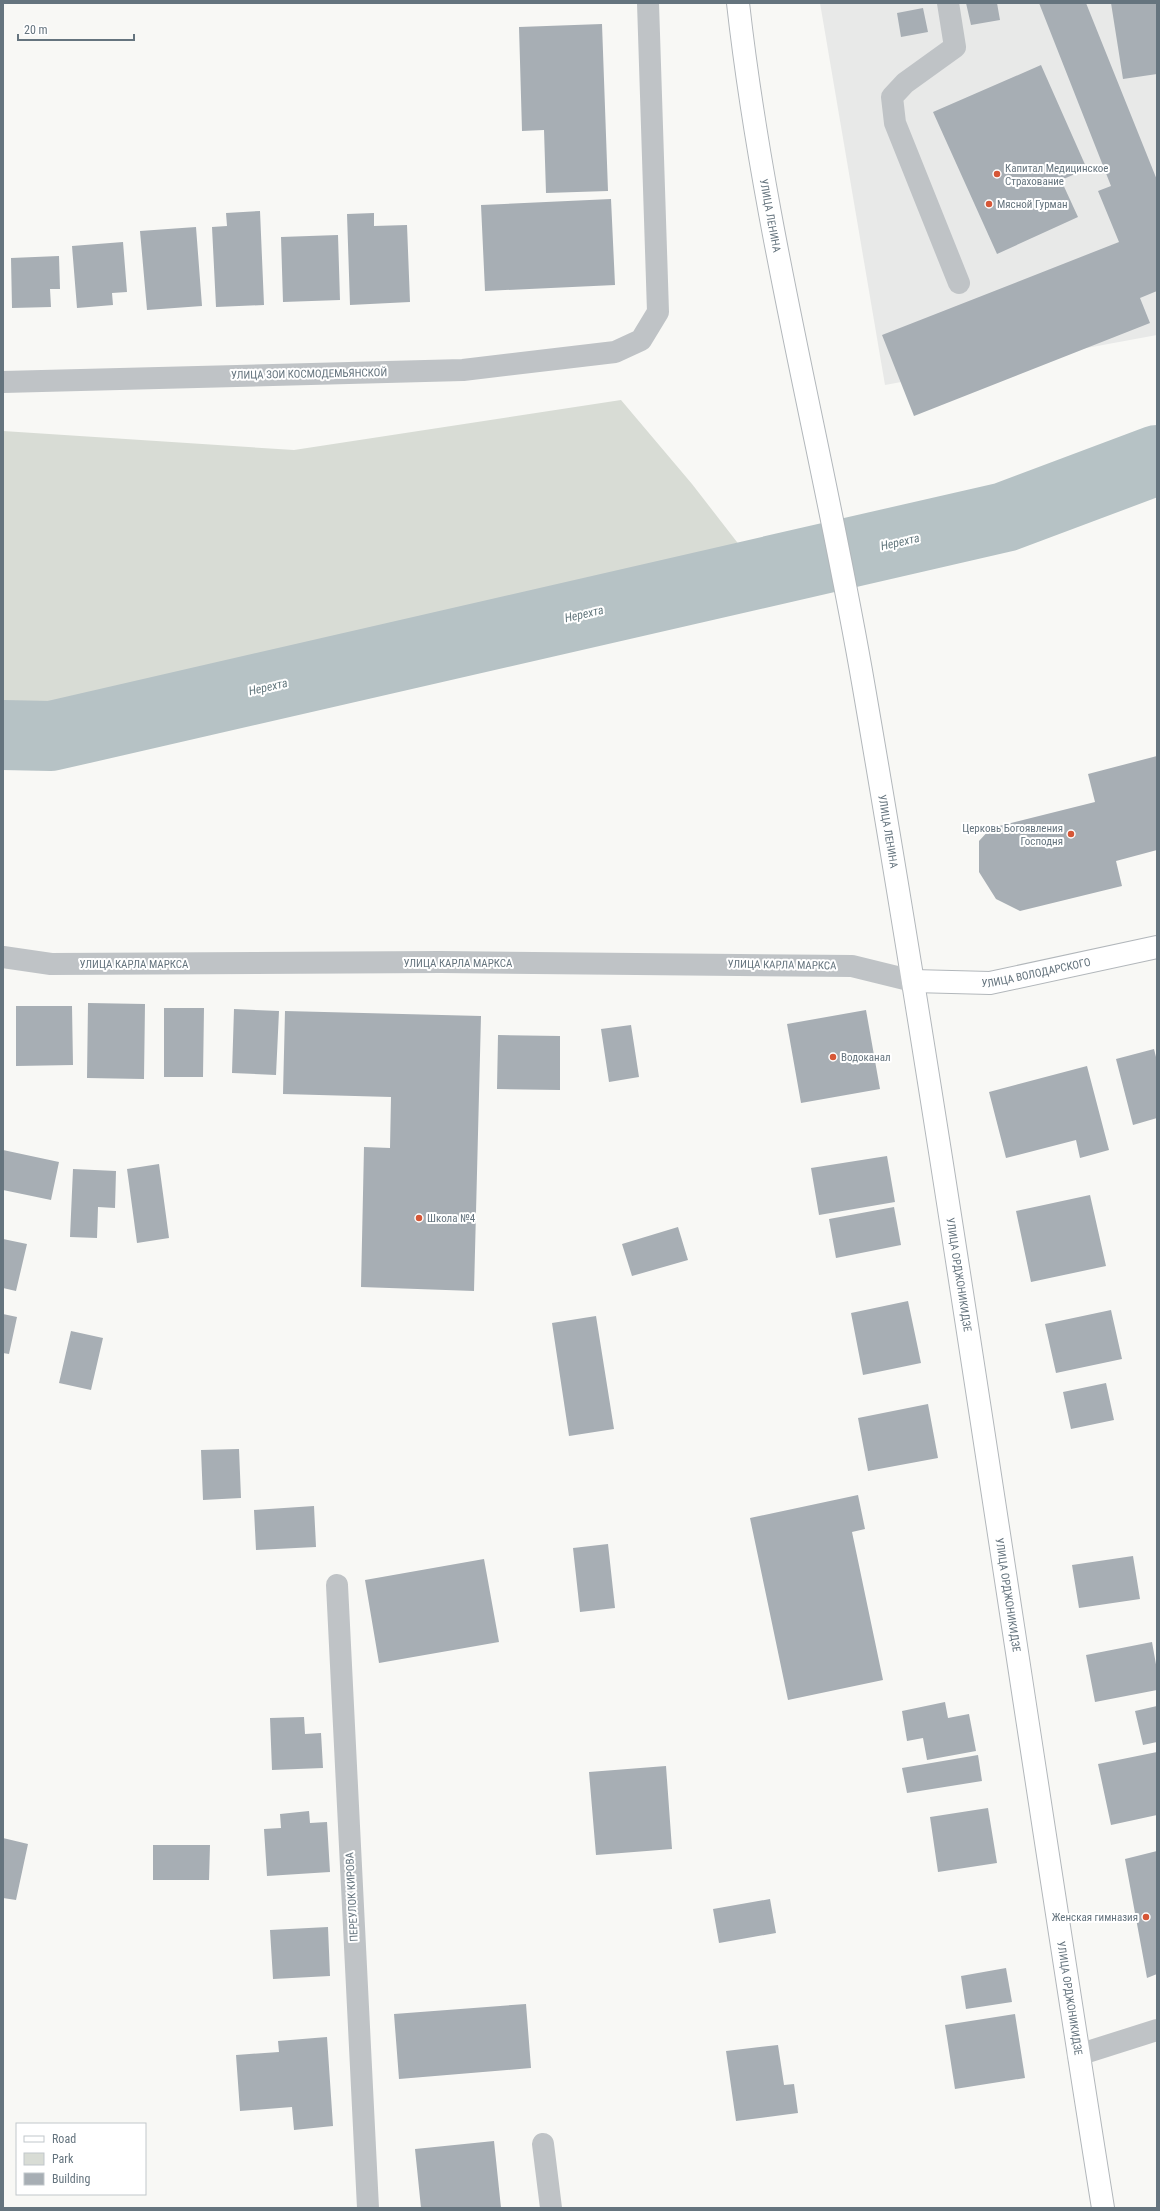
<svg xmlns="http://www.w3.org/2000/svg" width="1160" height="2211" viewBox="0 0 1160 2211" font-family="'Roboto Condensed',sans-serif">
	<style>
		.built { fill: #e8e9e8 }
		.green { fill: #d8dcd5 }
		.lines { fill: none; stroke-linecap: round; stroke-linejoin: round }
		.river { stroke: #b6c2c5; stroke-width: 70 }
		.building { fill: #a7aeb4 }
		.major-casing { stroke: #b2b7bb; stroke-width: 24 }
		.minor { stroke: #bfc3c6; stroke-width: 22 }
		.major { stroke: #fff; stroke-width: 22 }
		.poi-dot { fill: #d65737; stroke: #fff; stroke-width: 1.5 }
		.labels { text-anchor: middle; dominant-baseline: central; stroke-width: 4; stroke-linejoin: round; paint-order: stroke }
		.poi-label { font-size: 11px; fill: #65747e; stroke: #fff; text-anchor: start }
		.street-label { font-size: 11px; fill: #65747e; stroke: #fff }
		.water-label { font-size: 12px; font-style: italic; fill: #65797f; stroke: #fff }
	</style>
	<rect width="100%" height="100%" fill="#f8f8f5"/>
	<path class="built" d="M820,3H1157V335L885,385Z"/>
	<path class="green" d="M621,400L692,484L761,573L51,736L3,735V431L294,450Z"/>
	<g class="lines">
		<path class="river" d="M3,735L51,736L1005,517L1157,460"/>
	</g>
	<path class="building" d="M966,3H997L1000,20L971,25Z
		M1039,3H1086L1157,180V291L1140,298L1150,323L914,416L882,335L1119,242L1098,191L1111,186Z
		M1111,3H1157V74L1123,79Z
		M923,8L928,32L901,37L897,13Z
		M602,24L608,191L546,193L544,130L522,131L519,27Z
		M1041,65L1087,169L1061,180L1078,217L997,254L933,112Z
		M611,199L615,285L485,291L481,205Z
		M260,211L264,305L216,307L212,227L227,226L226,213Z
		M374,213V226L407,225L410,302L350,305L347,214Z
		M196,227L202,306L147,310L140,231Z
		M338,235L340,300L283,302L281,237Z
		M123,242L127,292L112,293L113,305L77,308L72,246Z
		M59,256L60,289H50L51,307L12,308L11,258Z
		M1157,756V850L1116,861L1122,886L1020,911L996,899L979,872V841L991,828L1095,802L1088,774Z
		M88,1003L145,1004L144,1079L87,1078Z
		M16,1006H72L73,1065L16,1066Z
		M164,1008H204L203,1077H164Z
		M234,1009L279,1011L276,1075L232,1073Z
		M866,1010L880,1089L801,1103L787,1024Z
		M285,1011L481,1016L474,1291L361,1287L364,1147L390,1148L391,1097L283,1094Z
		M631,1025L639,1077L609,1082L601,1029Z
		M498,1035L560,1036V1090L497,1089Z
		M1154,1049L1157,1061V1118L1133,1125L1116,1059Z
		M1087,1066L1109,1150L1080,1158L1076,1140L1006,1158L989,1092Z
		M3,1150L59,1162L51,1200L3,1190Z
		M887,1156L895,1202L819,1215L811,1168Z
		M159,1164L169,1238L137,1243L127,1169Z
		M73,1169L116,1171L115,1208L98,1207L97,1238L70,1237Z
		M1090,1195L1106,1266L1031,1282L1016,1211Z
		M894,1207L901,1245L836,1258L829,1219Z
		M678,1227L688,1260L632,1276L622,1244Z
		M3,1239L27,1244L16,1291L3,1288Z
		M908,1301L921,1363L863,1375L851,1313Z
		M1111,1310L1122,1359L1056,1373L1045,1324Z
		M3,1314L17,1317L9,1354L3,1353Z
		M596,1316L614,1429L569,1436L552,1323Z
		M71,1331L103,1338L91,1390L59,1383Z
		M1106,1383L1114,1420L1071,1429L1063,1392Z
		M928,1404L938,1458L868,1471L858,1418Z
		M239,1449L241,1498L203,1500L201,1450Z
		M858,1495L865,1529L852,1532L883,1680L788,1700L750,1518Z
		M314,1506L316,1547L256,1550L254,1510Z
		M608,1544L615,1608L580,1612L573,1548Z
		M1133,1556L1140,1599L1079,1608L1072,1565Z
		M484,1559L499,1642L379,1663L365,1580Z
		M1152,1642L1157,1670V1690L1095,1702L1086,1655Z
		M945,1702L948,1718L969,1714L976,1751L927,1760L923,1738L907,1741L902,1711Z
		M1157,1706V1742L1143,1745L1135,1711Z
		M304,1717L305,1734L321,1733L323,1768L272,1770L270,1718Z
		M1157,1752V1815L1111,1825L1098,1764Z
		M978,1755L982,1781L907,1793L902,1768Z
		M666,1766L672,1849L596,1855L589,1772Z
		M988,1808L997,1863L938,1872L930,1817Z
		M309,1811L310,1823L327,1822L330,1872L267,1876L264,1829L281,1828L280,1814Z
		M3,1838L28,1844L16,1900L3,1898Z
		M153,1845H210L209,1880H153Z
		M1157,1851V1974L1147,1978L1125,1859Z
		M770,1899L776,1933L719,1943L713,1909Z
		M328,1927L330,1976L273,1979L270,1930Z
		M1006,1968L1012,2002L966,2009L961,1976Z
		M526,2004L531,2068L399,2079L394,2014Z
		M1015,2014L1025,2078L955,2089L945,2025Z
		M327,2037L333,2126L294,2130L292,2107L240,2111L236,2055L279,2052L278,2041Z
		M778,2045L784,2085L794,2084L798,2113L736,2121L726,2051Z
		M494,2141L501,2208H421L415,2149Z"/>
	<g class="lines">
		<g class="major-casing">
			<g id="major">
				<path id="s1" d="M738,3C764,234 825,459 864,688C951,1193 1022,1701 1103,2208"/>
				<path id="s2" d="M913,981L990,983L1157,947"/>
			</g>
		</g>
		<path class="minor" d="M948,3L955,47L905,83L892,97L895,123L959,283
			M3,382L463,370L615,352L641,340L658,312L648,3
			M3,957L51,964L440,962L852,966L913,981
			M337,1585L368,2208
			M1078,2055L1157,2030
			M543,2144L551,2208"/>
		<use href="#major" class="major"/>
	</g>
	<g class="poi-dot">
		<circle cx="997" cy="174" r="4"/>
		<circle cx="989" cy="204" r="4"/>
		<circle cx="1071" cy="834" r="4"/>
		<circle cx="833" cy="1057" r="4"/>
		<circle cx="419" cy="1218" r="4"/>
		<circle cx="1146" cy="1917" r="4"/>
	</g>
	<g class="labels">
		<g class="poi-label">
			<text x="1005" y="168">Капитал Медицинское<tspan x="1005" dy="13">Страхование</tspan></text>
			<text x="997" y="204">Мясной Гурман</text>
			<text x="1063" y="828" text-anchor="end">Церковь Богоявления<tspan x="1063" dy="13">Господня</tspan></text>
			<text x="841" y="1057">Водоканал</text>
			<text x="427" y="1218">Школа №4</text>
			<text x="1138" y="1917" text-anchor="end">Женская гимназия</text>
		</g>
		<g class="street-label">
			<text stroke="none"><textPath href="#s1" startOffset="215">УЛИЦА ЛЕНИНА</textPath></text>
			<text transform="translate(309 374) rotate(-1)">УЛИЦА ЗОИ КОСМОДЕМЬЯНСКОЙ</text>
			<text stroke="none"><textPath href="#s1" startOffset="842">УЛИЦА ЛЕНИНА</textPath></text>
			<text x="458" y="963">УЛИЦА КАРЛА МАРКСА</text>
			<text x="134" y="964">УЛИЦА КАРЛА МАРКСА</text>
			<text transform="translate(782 965) rotate(1)">УЛИЦА КАРЛА МАРКСА</text>
			<text stroke="none"><textPath href="#s2" startOffset="124">УЛИЦА ВОЛОДАРСКОГО</textPath></text>
			<text stroke="none"><textPath href="#s1" startOffset="1291">УЛИЦА ОРДЖОНИКИДЗЕ</textPath></text>
			<text stroke="none"><textPath href="#s1" startOffset="1615">УЛИЦА ОРДЖОНИКИДЗЕ</textPath></text>
			<text transform="translate(352 1897) rotate(-93)">ПЕРЕУЛОК КИРОВА</text>
			<text stroke="none"><textPath href="#s1" startOffset="2023">УЛИЦА ОРДЖОНИКИДЗЕ</textPath></text>
		</g>
		<g class="water-label">
			<text transform="translate(900 542) rotate(-13)">Нерехта</text>
			<text transform="translate(584 614) rotate(-13)">Нерехта</text>
			<text transform="translate(268 687) rotate(-13)">Нерехта</text>
		</g>
	</g>
	<rect width="1160" height="2211" fill="none" stroke="#65747e" stroke-width="8"/>
	<rect x="16" y="2123" width="130" height="72" fill="#ffffff" stroke="#c1c7cb"/>
	<rect x="24" y="2136" width="20" height="6" fill="#ffffff" stroke="#c1c7cb"/>
	<text x="52" y="2143" font-size="12" fill="#65747e">Road</text>
	<rect x="24" y="2153" width="20" height="12" fill="#d8dcd5" stroke="#c1c7cb"/>
	<text x="52" y="2163" font-size="12" fill="#65747e">Park</text>
	<rect x="24" y="2173" width="20" height="12" fill="#a7aeb4" stroke="#c1c7cb"/>
	<text x="52" y="2183" font-size="12" fill="#65747e">Building</text>
	<path d="M18 34v6h116v-6" fill="none" stroke="#65747e" stroke-width="2"/>
	<text x="24" y="34" font-size="12" fill="#65747e" stroke="#ffffff" stroke-width="3" paint-order="stroke">20 m</text>
</svg>
